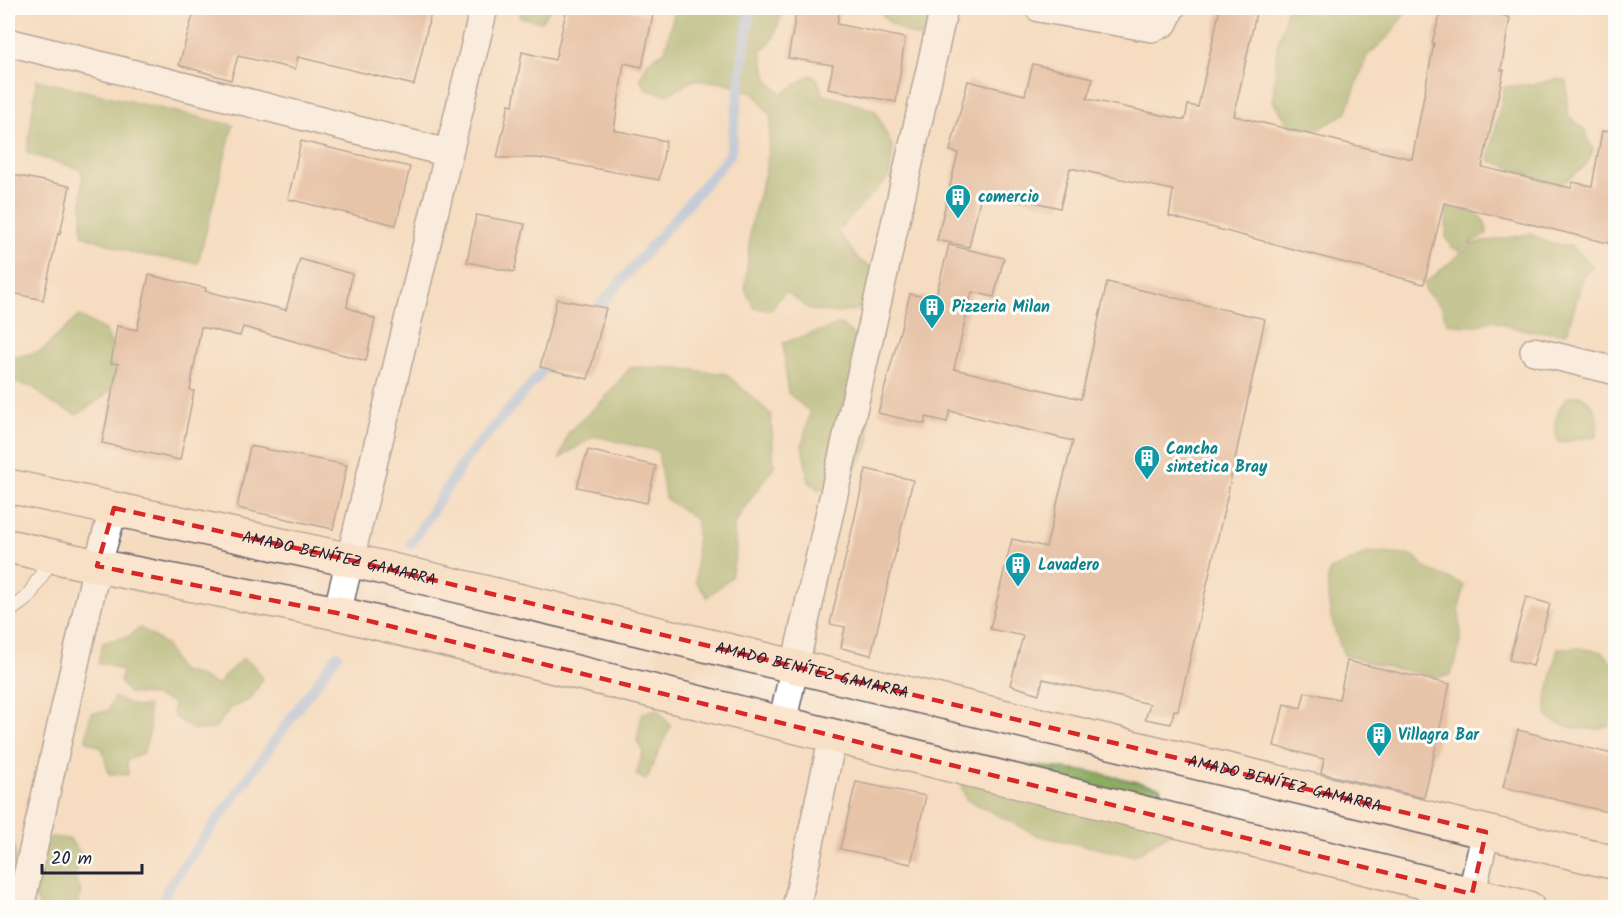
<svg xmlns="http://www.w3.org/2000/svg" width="1623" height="915" viewBox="0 0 1623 915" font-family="Kalam,sans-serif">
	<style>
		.forest { fill: #8cac60; stroke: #57674e; stroke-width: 1.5 }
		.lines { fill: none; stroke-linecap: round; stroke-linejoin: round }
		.stream { stroke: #87b8f3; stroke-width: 10 }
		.building { fill: #d4a48b }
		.service-casing { stroke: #6c636a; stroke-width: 16 }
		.minor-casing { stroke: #6c636a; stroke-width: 30 }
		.secondary-casing { stroke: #6c636a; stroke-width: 36 }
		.service { stroke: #fff; stroke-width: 14 }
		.minor { stroke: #fff; stroke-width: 27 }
		.secondary { stroke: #fbe5cf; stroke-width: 33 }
		.marked { fill: none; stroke: #d62828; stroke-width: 4.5; stroke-dasharray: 12 8; stroke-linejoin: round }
		.labels { text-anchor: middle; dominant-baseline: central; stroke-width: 6; stroke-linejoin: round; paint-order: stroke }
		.culture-label { font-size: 16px; font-weight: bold; fill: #0d838f; stroke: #fdfcf7; text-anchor: start }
		.street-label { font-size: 16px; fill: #22223b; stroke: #fdfcf7 }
	</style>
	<rect width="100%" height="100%" fill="#fdfcf7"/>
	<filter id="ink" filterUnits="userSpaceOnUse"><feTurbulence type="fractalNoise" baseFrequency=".0167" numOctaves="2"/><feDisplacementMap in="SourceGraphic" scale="12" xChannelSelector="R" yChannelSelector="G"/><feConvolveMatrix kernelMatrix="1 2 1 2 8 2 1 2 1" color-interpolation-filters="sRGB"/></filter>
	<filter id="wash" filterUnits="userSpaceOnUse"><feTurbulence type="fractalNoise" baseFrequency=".008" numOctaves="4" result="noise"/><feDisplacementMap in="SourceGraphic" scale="24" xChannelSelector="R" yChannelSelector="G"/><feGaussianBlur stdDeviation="1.35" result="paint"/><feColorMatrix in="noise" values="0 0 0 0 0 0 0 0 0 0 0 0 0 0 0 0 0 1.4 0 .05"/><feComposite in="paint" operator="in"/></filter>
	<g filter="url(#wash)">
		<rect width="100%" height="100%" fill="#f5dcc0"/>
		<path class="forest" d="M521,8H551L541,22L520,17Z
			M679,8H736V9L759,13L761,8H784L773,39L761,51L767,80L782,94L811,75L818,80L823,94L875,110L893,148L889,177L837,231L860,261L894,279L887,303L840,313L811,310L785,291L771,310L754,308L745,289L751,225L767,165L771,116L755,94L727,83L694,80L667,95L647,90L640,78L649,61L665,51L674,14Z
			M879,8H947L945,16L921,38C906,33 884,24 879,8Z
			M1286,8H1404L1406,12L1389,36L1367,56L1346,113L1319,129L1290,126L1273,101L1277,47L1285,20Z
			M1555,79L1567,81V114L1585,131L1593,151L1585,166L1553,191L1542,180L1489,160C1493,135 1500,112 1504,87L1536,84Z
			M37,80L233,125L198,263L136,254L82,235V170L27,153Z
			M1447,209C1465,209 1487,211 1487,234C1478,241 1467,241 1460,251L1451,247L1446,237Z
			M1530,234L1548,243L1573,247L1593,266L1583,277L1567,333C1543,332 1517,332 1494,320C1477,326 1465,328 1447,323L1442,307L1426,292L1424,284L1472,244Z
			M79,316L106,331L125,377L103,397L77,415L52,403L34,388L12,381L13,358L41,351Z
			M841,324L874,353L864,386L870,440L866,451L847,482L819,490L809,482L802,446L810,412L788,393L783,343Z
			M631,367L676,368L726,374L771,414L774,466L742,511L734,526L736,552L731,577L707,597L696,582L697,520L665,498L658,451L594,436L560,458L568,433L602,401Z
			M1580,395C1597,406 1600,417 1596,436L1559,443C1551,426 1556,414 1566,398Z
			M1370,552L1414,556L1425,568L1464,585L1459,609L1461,636L1456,662L1450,675L1439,677L1377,665L1344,655C1333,628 1324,601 1329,571Z
			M140,628L165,644L179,670L196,675L219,686L223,677L243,659L256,667L262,680L251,699L231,708L214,729L194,730L173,716V702L149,695L128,693L120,681L122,671L108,664H98L103,642L128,637Z
			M1558,648H1579L1603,652L1616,669L1615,711L1609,726C1590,733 1565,728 1548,718L1546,701Z
			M114,697L137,707L148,706L150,730L144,752L127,760L128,775L109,774L102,748L86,740L91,713L108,711Z
			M657,709L671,726C661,744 655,762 646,780L636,775L643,751L637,741L642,713Z
			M952,757L1092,772L1160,787L1174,831L1133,856L1039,836L966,799Z
			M8,831C14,845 22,864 8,876Z
			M51,837L69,839L83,856L75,876L81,893L76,907H39L38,902L25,883L42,847Z"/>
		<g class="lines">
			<path class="stream" d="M590,317L730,155L750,8
				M411,544L465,460L554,358
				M162,908L168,888L337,655"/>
		</g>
		<g id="blocks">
			<path class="building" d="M195,8H432L414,85L298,57L295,69L238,56L231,80L179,65Z
				M567,8H619L653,15L642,67L624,63L614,130L666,141L659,180L538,158H497L509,104L513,105L522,52L555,60Z
				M797,8H840L837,24L905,38L896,102L828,89L833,65L788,58Z
				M1220,8H1257L1234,116L1412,159L1434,43H1432L1442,8H1483L1510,18L1501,70H1504L1482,167L1571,188L1573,182L1592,186L1602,131L1616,132V245L1444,203L1424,284L1169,216L1173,190L1070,168L1060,208L982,190L969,247L937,240L958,153L950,151L968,81L1025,95L1033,64L1093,78L1087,99L1185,120L1188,105L1198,107Z
				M301,141L410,167L396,225L288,199Z
				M8,174L70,186L60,234L58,233L43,300L8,292Z
				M476,215L525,224L514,272L467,262Z
				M949,245L1004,258L994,297L972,292L954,369L1081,399L1107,282L1265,319L1227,497L1178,711L1174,710L1171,724L1145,719L1150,704L1043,679L1039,694L1010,685L1023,636L990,629L1012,539L1046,547L1073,441L950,411L947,422L926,417L925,424L878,413L910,294L935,299Z
				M300,259L352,274L347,307L375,319L366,361L243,327L240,336L201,327L190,390L194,391L180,460L102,443L118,364L111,363L117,326L137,330L149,275L206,288L205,291L286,310Z
				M557,299L606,308L588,379L540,367Z
				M250,446L347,465L333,529L237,508Z
				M588,450L656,466L647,503L577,487Z
				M866,469L913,480L871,655L841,648L845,627L830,624Z
				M1526,597L1550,604L1533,666L1509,660Z
				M1347,661L1450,684L1424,798L1321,773L1324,759L1274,746L1284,704L1301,708L1305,692L1339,699Z
				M1518,730L1616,755V814L1503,787Z
				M856,782L926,796L911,864L840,849Z"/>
		</g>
	</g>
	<g filter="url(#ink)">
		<use href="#blocks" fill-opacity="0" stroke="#6c636a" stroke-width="1.5"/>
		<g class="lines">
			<g class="service-casing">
				<path id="service" d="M8,612L28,597L53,556"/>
			</g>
			<g class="minor-casing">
				<path id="minor" d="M1039,8L1152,28L1164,23L1171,8
					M8,42L448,153
					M1534,351L1616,371
					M337,613L484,8
					M782,723L944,8
					M20,908L97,566L114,508
					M796,908L833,736
					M1468,908L1486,832"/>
			</g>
			<g class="secondary-casing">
				<g id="secondary">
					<path id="s1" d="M8,486L350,560L1616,863"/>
					<path d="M8,546L97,566L337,613L1528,908"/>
				</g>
			</g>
			<use href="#service" class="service"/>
			<use href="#minor" class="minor"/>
			<use href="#secondary" class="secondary"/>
		</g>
	</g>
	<path d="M0 0H1623V915H0ZM114,508L350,560L1486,832L1472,894L337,613L97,566Z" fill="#f5dcc0" fill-opacity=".55" fill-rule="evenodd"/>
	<path class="marked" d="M114,508L350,560L1486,832L1472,894L337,613L97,566Z"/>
	<defs>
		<g id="building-pin" transform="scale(1.35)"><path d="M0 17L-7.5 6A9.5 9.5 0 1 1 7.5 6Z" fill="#0f9aa8" stroke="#fdfcf7"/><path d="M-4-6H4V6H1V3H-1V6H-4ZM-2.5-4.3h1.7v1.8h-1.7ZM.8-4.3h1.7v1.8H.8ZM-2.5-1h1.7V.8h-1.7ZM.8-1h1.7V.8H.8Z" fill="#fff"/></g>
	</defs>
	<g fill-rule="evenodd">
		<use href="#building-pin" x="958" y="197"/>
		<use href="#building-pin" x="932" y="307"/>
		<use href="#building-pin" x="1147" y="458"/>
		<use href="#building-pin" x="1018" y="565"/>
		<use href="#building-pin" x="1379" y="735"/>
	</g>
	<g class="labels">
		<g class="culture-label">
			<text x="978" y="197">comercio</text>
			<text x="952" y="307">Pizzeria Milan</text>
			<text x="1166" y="449">Cancha<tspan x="1166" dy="18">sintetica Bray</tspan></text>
			<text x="1038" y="565">Lavadero</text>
			<text x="1398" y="735">Villagra Bar</text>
		</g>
		<g class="street-label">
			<text stroke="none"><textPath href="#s1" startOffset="339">AMADO BENÍTEZ GAMARRA</textPath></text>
			<text stroke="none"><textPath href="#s1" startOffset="825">AMADO BENÍTEZ GAMARRA</textPath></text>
			<text stroke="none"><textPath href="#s1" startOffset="1311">AMADO BENÍTEZ GAMARRA</textPath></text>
		</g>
	</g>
	<rect width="1623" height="915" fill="none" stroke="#fdfcf7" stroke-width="30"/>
	<path d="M42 864v9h100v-9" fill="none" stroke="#22223b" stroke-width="3"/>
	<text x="51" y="864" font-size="18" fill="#22223b" stroke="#fdfcf7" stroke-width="4.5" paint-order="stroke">20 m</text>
</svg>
